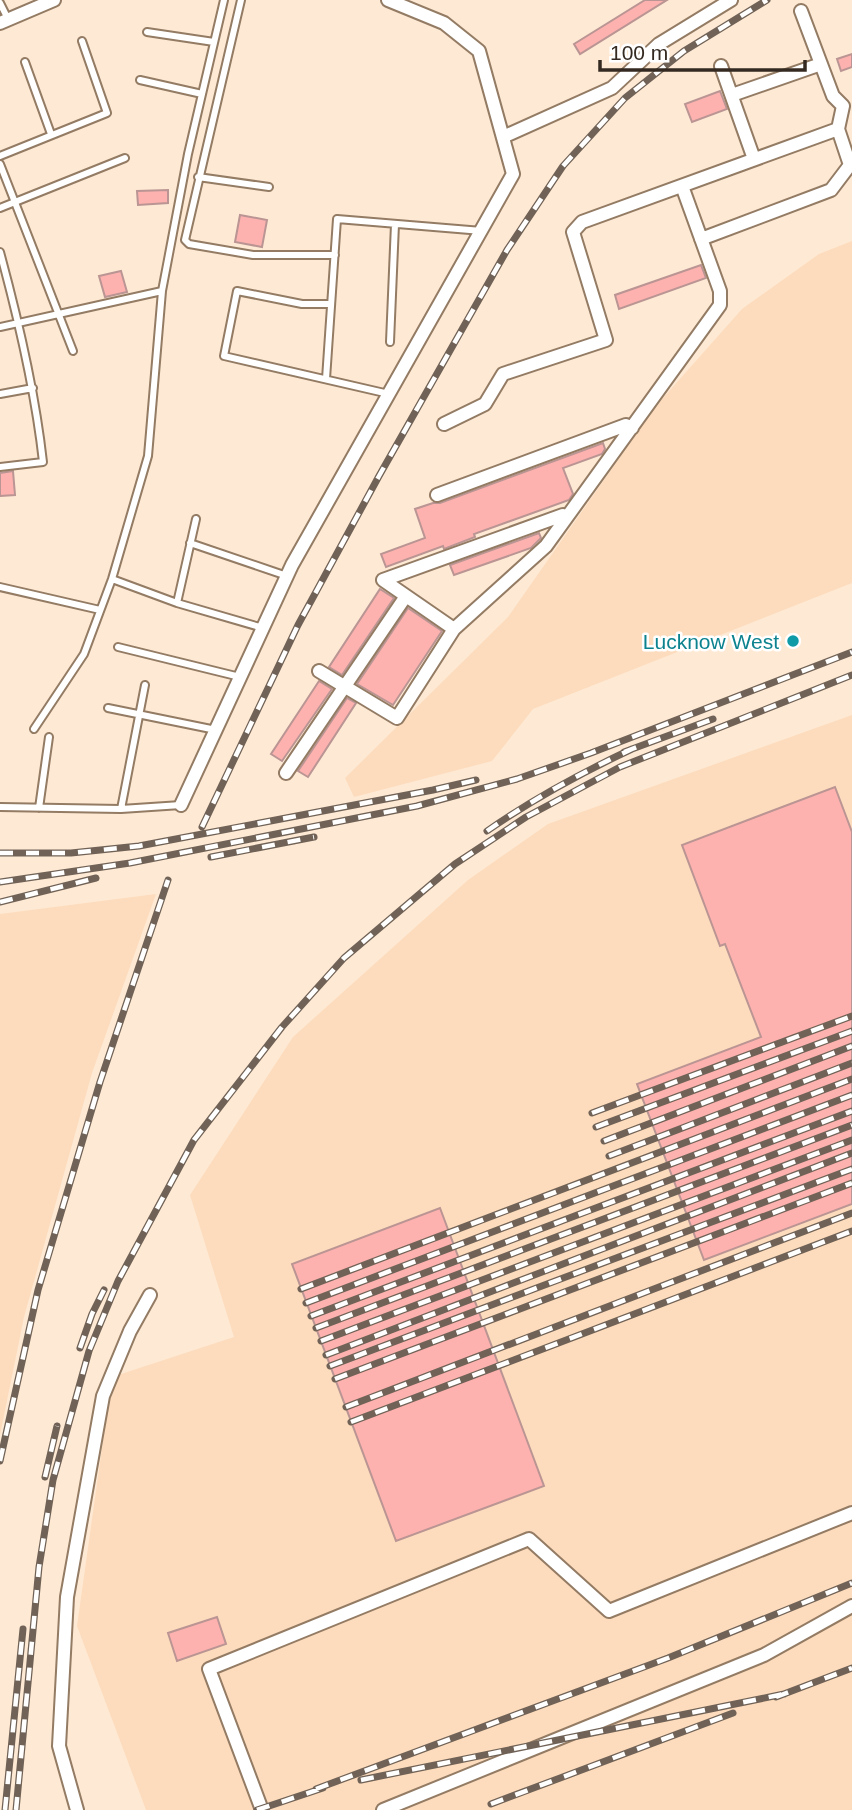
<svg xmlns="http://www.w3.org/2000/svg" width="852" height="1810" viewBox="0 0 852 1810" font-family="Arial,sans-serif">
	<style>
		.built { fill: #fddcbd }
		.building { fill: #fdb2af; stroke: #ba9593; stroke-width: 2 }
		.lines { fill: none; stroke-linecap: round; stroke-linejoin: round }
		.lane-casing { stroke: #937b64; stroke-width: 10 }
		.street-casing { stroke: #937b64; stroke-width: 16 }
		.lane { stroke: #fff; stroke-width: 6 }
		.street { stroke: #fff; stroke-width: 12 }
		.rail-casing { stroke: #706256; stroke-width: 7 }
		.rail { stroke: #fff; stroke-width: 4.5; stroke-dasharray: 13; stroke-linecap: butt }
		.culture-dot { fill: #0f9aa8; stroke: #fff; stroke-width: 2.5 }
		.labels { text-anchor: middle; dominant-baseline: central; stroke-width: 5; stroke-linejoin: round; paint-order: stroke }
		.culture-label { font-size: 21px; fill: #0d838f; stroke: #fff; text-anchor: end }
	</style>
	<rect width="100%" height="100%" fill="#fee9d4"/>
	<path class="built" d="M852,241V583L533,709L492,761L354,797L345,778L508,617L655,407L742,309L819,254Z
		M852,715V1810H146L77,1626L112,1377L234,1337L190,1195L293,1037L468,880L548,824Z
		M156,894L92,1073L24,1317L0,1435V914Z"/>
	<path class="building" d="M645,0H667L580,54L574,44Z
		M852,54V67L841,71L837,59Z
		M720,91L727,109L692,122L685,104Z
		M168,190V203L138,205L137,191Z
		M240,215L267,220L262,247L235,242Z
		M701,265L706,278L619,309L615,295Z
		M121,271L127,292L105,297L99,276Z
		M603,443L605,449L602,454L563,468L573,494L569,500L474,534L475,537L444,549L443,546L386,567L381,554L425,538L415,509L433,503H440Z
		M13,471L15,495L0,496V473Z
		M539,533L541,538L531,548L454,575L450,565Z
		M380,589L394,598L342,675L329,667Z
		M408,608L442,631L393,705L357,684Z
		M319,681L332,689L282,761L271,754Z
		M347,698L356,703L308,777L298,771Z
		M835,787L852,832V1204L704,1260L637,1084L761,1037L725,944L720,946L682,845Z
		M440,1208L544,1486L396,1541L292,1264Z
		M217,1617L226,1644L177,1661L168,1633Z"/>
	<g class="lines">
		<g class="lane-casing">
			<path id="lane" d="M241,0L185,240L189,244L253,255H335
				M0,3L8,19
				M147,32L214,42
				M25,62L51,134
				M140,80L202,94
				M0,156L107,113L82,41
				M0,164L73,351
				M198,177L269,187
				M0,208L125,158
				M0,252C19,322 35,390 43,462L0,467
				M331,304H302L237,291L224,356L389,394
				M0,327L162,291L188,154L224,0
				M390,342L395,224
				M326,379L337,219L482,231
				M0,394L33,388
				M196,519L177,603L263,628
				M190,543L287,576
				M112,579L177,603
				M0,587L100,610
				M118,647L240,677
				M108,708L216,730
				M34,729L84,654L112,579L148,456L162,291
				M0,807L121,809L181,805
				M39,808L49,737
				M121,809L145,685"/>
		</g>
		<g class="street-casing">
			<path id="street" d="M801,11L833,96L843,106
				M0,23L54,0
				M721,66L754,159
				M732,95L821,64
				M503,137L612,88L659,44L731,0
				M701,239L831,190L850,165L838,129
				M444,424L485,404L503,374L606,340L573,232L582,222L838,129L843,106
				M437,495L626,425L632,428
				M383,580L563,515L567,517
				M383,580L454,629
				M319,671L397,718L454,629L546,546L720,305V291L682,186
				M286,773L406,596
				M181,805L292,565L513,174L479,51L444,23L388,0
				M77,1810L59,1746L67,1597L103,1396L130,1331L150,1295
				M262,1810L209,1669L529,1539L609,1611L852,1513
				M383,1810L764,1655L852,1606"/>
		</g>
		<use href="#lane" class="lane"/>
		<use href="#street" class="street"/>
		<g class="rail-casing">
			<path id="rail" d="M624,752L713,719
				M202,827L298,625L379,476L507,250L563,166L625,98L684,51L767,0
				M487,831C533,799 581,773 632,749
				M0,853H71L139,846L433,790L476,780
				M211,857L314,837
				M0,882L130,863L417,806L517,779L591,753L852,652
				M0,902L96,878
				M592,1113L852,1016
				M596,1127L852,1031
				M604,1141L852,1046
				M609,1156L852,1063
				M301,1289L852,1079
				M306,1303L852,1095
				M311,1316L852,1111
				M316,1328L852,1125
				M321,1341L852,1140
				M80,1348L92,1314L104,1290
				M326,1355L852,1153
				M330,1366L852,1169
				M335,1379L852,1183
				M346,1407L852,1213
				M351,1422L852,1231
				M0,1461L38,1290L100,1082L168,880
				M45,1477L57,1426
				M776,1697L852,1668
				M361,1780L784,1694
				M316,1789L668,1658L852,1583
				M491,1804L733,1713
				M5,1810L23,1629
				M16,1810L39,1567L53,1480L89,1351L118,1281L194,1140L282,1027L344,958L455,864L526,817L620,767L852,675
				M257,1810L323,1788"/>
		</g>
		<use href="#rail" class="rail"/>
	</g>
	<circle class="culture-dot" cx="793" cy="641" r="7"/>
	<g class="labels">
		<g class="culture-label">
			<text x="779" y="641">Lucknow West</text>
		</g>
	</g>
	<path d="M600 60v10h205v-10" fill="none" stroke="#342a21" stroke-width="3.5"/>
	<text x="610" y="60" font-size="21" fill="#342a21" stroke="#ffffff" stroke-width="5" paint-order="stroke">100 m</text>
</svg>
